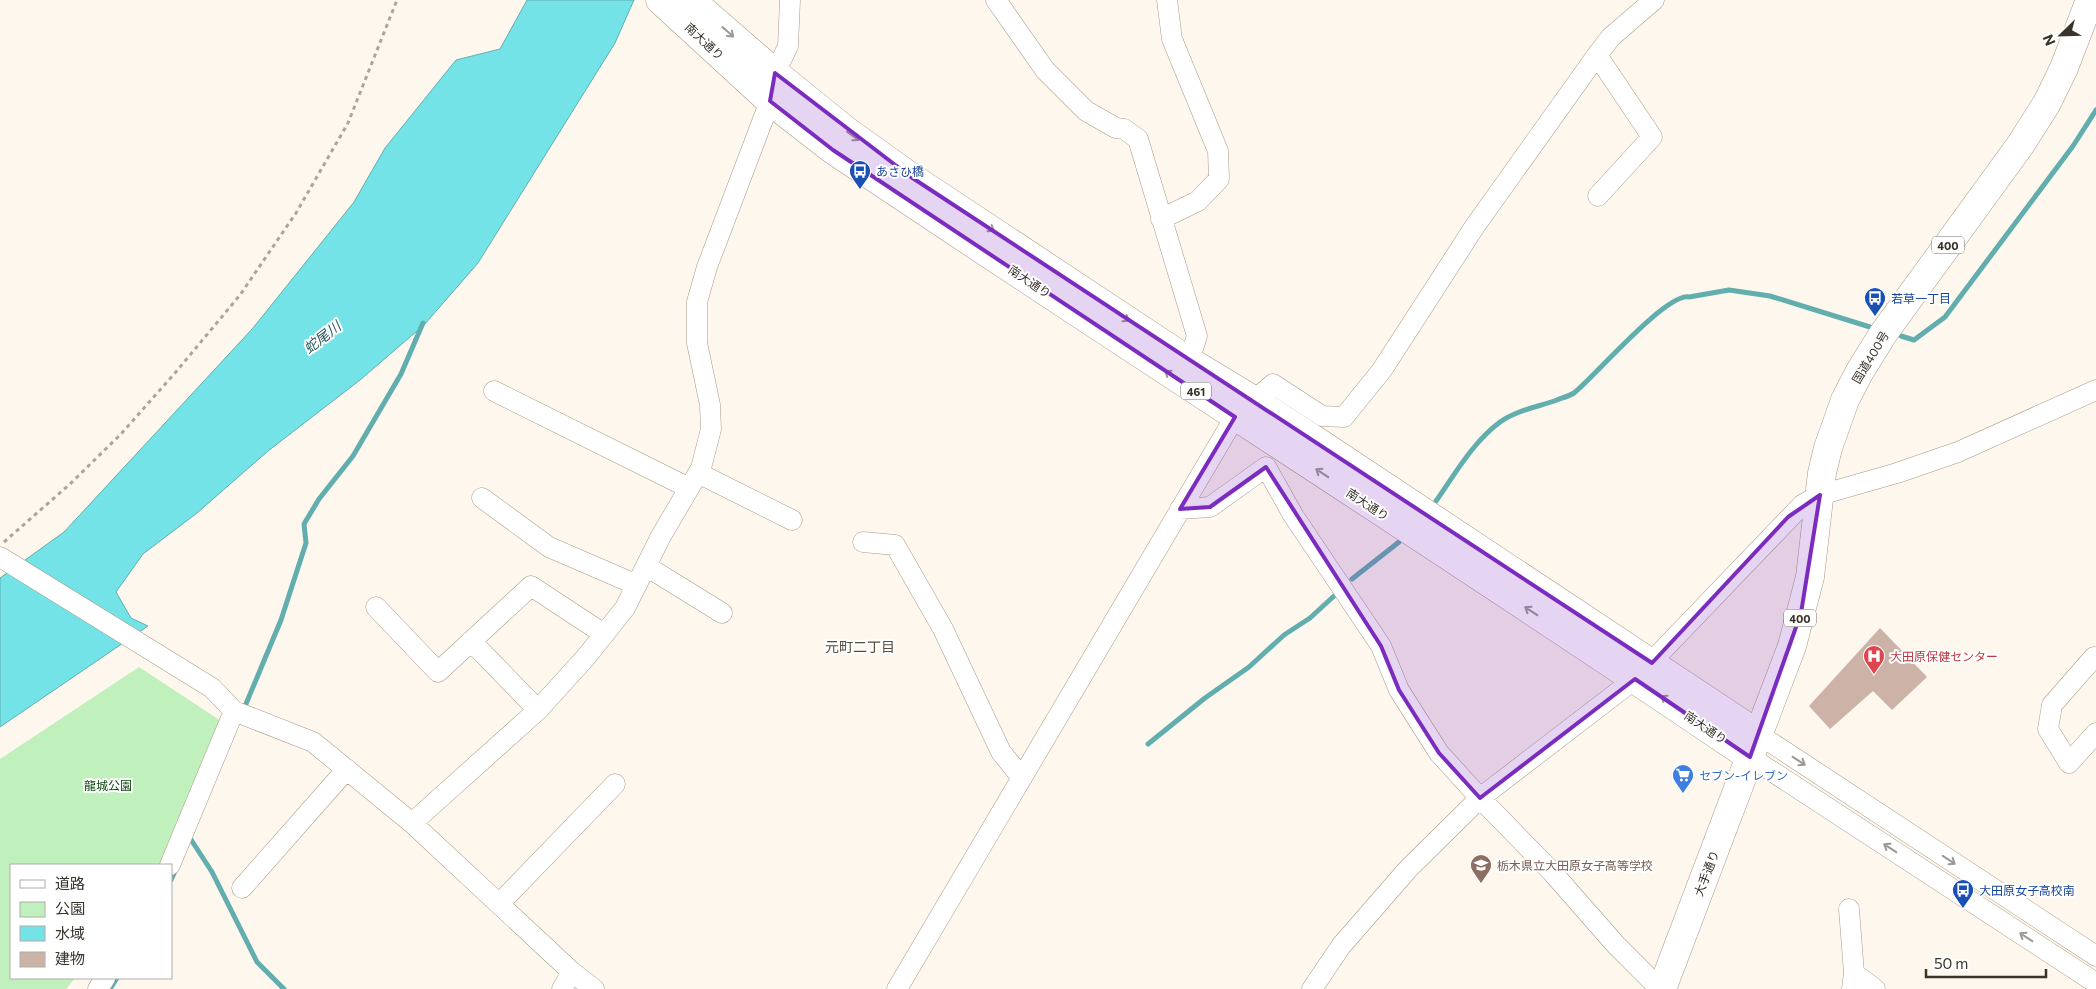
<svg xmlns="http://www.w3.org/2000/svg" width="2096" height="989" viewBox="0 0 2096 989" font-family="Commissioner,'Noto Sans JP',sans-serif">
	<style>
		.green { fill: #c0f1bc }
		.water { fill: #73e3e7; stroke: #62aeae }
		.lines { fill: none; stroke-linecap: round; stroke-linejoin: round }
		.stream { stroke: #62aeae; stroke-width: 5 }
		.building { fill: #cdb3a7 }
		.minor-casing { stroke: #a99a85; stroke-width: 21 }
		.highway-casing { stroke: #a99a85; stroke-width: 29 }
		.path { stroke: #aba59c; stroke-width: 3; stroke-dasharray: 4 4; stroke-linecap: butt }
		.minor { stroke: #fff; stroke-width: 20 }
		.highway { stroke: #fff; stroke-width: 28 }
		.oneway { stroke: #9c9994 }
		.marked { fill: #7b2cbf; fill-opacity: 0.2; stroke: #7b2cbf; stroke-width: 4; stroke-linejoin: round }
		.labels { text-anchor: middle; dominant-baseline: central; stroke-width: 4; stroke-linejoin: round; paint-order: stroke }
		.shield { fill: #fff; stroke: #74706a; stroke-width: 1 }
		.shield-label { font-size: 11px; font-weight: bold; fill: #39332a }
		.street-label { font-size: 12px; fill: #39332a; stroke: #fff }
		.transit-label { font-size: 12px; fill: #164399; stroke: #fff; text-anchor: start }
		.health-label { font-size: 12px; fill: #be3a42; stroke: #fff; text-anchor: start }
		.shop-label { font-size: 12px; fill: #366cbe; stroke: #fff; text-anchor: start }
		.park-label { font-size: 12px; fill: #094509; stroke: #fff }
		.education-label { font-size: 12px; fill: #785e54; stroke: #fff; text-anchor: start }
		.water-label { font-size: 14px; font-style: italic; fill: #27585a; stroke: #fff }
		.neighbourhood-label { font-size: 14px; fill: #584b37; stroke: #fff }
	</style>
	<rect width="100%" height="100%" fill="#fdf7ee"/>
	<path class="green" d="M139,667L221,721L161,865H11V978H75L66,989H0V759Z"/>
	<path class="water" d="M527,0H634L615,43L478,263L424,325L360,380L268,451L197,513L143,554L116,592L131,618L148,626L0,727V578L64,532L253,328L354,202L385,148L456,60L500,49Z"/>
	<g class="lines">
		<path class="stream" d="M1901,336L1914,340L1945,317L2073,146L2096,110
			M1436,501C1455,474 1473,442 1500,422C1517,410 1538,407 1557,400C1562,398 1569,396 1574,393C1595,376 1666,293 1689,297L1729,290L1770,296L1870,327
			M1352,579L1399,542
			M243,711L281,620L306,543L304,524L319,499L353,456L401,374L423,323
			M1148,744L1205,698L1249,667L1284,635L1310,618L1334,596
			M190,838L212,872L257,962L284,989
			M171,880L176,869
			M110,989L117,978"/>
	</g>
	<path class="building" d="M1880,628L1927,677L1892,710L1873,691L1830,729L1809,706Z"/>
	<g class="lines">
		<g class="minor-casing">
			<path id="minor" d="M996,0L1045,70L1086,111L1116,128L1124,129L1138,139L1197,336L1189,361
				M1597,55L1652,137L1598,196
				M1161,219L1198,201L1219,179L1218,151L1172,39L1167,0
				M494,391L689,488
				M698,473L792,520
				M482,498L549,547L637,585
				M1180,509L1210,507L1266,467L1293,515L1381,646L1399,690L1439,753L1480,798L1552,872L1616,945L1660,989
				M863,542L895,545L943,629L1001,752L1022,778
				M0,557L212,688L234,711L313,742L412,823L572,972L594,989
				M646,566L722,613
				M376,607L438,672L531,586L604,634
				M471,641L538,710
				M2096,659L2094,657L2052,705L2048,729L2069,763L2096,733
				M1758,734L2096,956
				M1750,757L2096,983
				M412,823L538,710L586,657L625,608L661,536L701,468L711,429L710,405L697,343V302L707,267L770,101L775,73L788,46L790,0
				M170,865L234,711
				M242,888L347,769
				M499,904L615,784
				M1849,909L1854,973L1852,989
				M1854,973L1875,989
				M98,989L105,978
				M562,989L572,972
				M897,989L1235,417L1273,384L1322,416L1344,417L1382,370L1475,226L1597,55L1611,37L1654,0
				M1312,989L1341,946L1408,869L1480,798L1635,679L1802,505L1820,495L1897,473L1958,452L2096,390"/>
		</g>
		<g class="highway-casing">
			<path id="highway" d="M660,0L770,101L833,150C1137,355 1447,551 1750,757
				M691,0L775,73L848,132L911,177L1189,361L1255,401L1318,442L1758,734
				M1662,989L1792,646L1810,577L1822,473L1828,448L1845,400L1860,371L1883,334L2021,144L2047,103L2064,68L2090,0"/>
		</g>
		<path class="path" d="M4,542L70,484L121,434L175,373L240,295L296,213L348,123L397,0"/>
		<use href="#minor" class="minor"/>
		<use href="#highway" class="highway"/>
	</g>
	<defs><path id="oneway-shaft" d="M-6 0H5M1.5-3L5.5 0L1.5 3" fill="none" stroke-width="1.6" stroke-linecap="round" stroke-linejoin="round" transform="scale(1.25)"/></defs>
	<g class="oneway">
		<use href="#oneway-shaft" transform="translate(728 32) rotate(41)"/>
		<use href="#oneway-shaft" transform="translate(853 136) rotate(36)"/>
		<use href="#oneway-shaft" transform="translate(988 227) rotate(33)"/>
		<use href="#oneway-shaft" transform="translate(1123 317) rotate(34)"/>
		<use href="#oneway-shaft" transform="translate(1171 375) rotate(-146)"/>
		<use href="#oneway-shaft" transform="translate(1322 473) rotate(-147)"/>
		<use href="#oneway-shaft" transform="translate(1531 611) rotate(-147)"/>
		<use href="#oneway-shaft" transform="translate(1667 700) rotate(-146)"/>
		<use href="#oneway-shaft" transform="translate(1799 761) rotate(33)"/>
		<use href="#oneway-shaft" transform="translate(1890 848) rotate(-147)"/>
		<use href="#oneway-shaft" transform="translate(1949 860) rotate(33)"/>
		<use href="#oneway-shaft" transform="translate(2026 937) rotate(-147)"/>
	</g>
	<path class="marked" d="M775,73L911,177L1652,663L1788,517L1820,495L1801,613L1750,757L1635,679L1480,798L1439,753L1399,690L1381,646L1266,467L1210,507L1180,509L1235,417L833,150L770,101Z"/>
	<defs>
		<g id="bus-pin" transform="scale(1.125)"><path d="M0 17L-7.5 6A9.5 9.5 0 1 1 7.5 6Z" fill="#1a4fb4" stroke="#fff"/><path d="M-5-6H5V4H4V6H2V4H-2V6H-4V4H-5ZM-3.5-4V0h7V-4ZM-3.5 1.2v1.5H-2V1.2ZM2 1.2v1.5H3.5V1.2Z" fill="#fff"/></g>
		<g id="hospital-pin" transform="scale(1.125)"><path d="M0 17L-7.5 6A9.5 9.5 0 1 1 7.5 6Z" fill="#e0444e" stroke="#fff"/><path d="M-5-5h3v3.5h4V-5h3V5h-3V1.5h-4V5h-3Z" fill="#fff"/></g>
		<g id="supermarket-pin" transform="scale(1.125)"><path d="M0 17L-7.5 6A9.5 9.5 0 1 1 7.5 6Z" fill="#3f7fe0" stroke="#fff"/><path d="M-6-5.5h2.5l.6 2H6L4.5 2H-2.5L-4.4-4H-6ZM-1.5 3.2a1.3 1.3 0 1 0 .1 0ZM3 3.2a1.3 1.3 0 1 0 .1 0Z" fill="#fff"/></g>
		<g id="school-pin" transform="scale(1.125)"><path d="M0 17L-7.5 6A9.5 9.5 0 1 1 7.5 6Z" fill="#8d6e63" stroke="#fff"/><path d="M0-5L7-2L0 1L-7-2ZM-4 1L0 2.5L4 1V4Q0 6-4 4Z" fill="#fff"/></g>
	</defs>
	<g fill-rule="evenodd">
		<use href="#bus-pin" x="860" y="171"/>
		<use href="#bus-pin" x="1875" y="298"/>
		<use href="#hospital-pin" x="1874" y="656"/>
		<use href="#supermarket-pin" x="1683" y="775"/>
		<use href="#school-pin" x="1481" y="865"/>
		<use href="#bus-pin" x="1963" y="890"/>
	</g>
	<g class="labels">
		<g class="shield">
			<rect x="1932" y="236.5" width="32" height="17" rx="4"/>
			<rect x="1181" y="382.5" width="30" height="17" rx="4"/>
			<rect x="1784" y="609.5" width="32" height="17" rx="4"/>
		</g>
		<g class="shield-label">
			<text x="1948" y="245">400</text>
			<text x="1196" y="391">461</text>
			<text x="1800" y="618">400</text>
		</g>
		<g class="street-label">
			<text transform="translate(705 41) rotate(43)">南大通り</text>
			<text transform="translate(1030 281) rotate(34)">南大通り</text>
			<text transform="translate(1870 357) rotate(-59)">国道400号</text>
			<text transform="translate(1368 504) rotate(33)">南大通り</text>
			<text transform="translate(1706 727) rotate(34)">南大通り</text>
			<text transform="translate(1706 873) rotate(-69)">大手通り</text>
		</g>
		<g class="transit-label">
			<text x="876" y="171">あさひ橋</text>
			<text x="1891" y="298">若草一丁目</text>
			<text x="1979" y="890">大田原女子高校南</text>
		</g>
		<g class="health-label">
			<text x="1890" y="656">大田原保健センター</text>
		</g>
		<g class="shop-label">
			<text x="1699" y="775">セブン-イレブン</text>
		</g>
		<g class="park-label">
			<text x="108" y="785">龍城公園</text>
		</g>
		<g class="education-label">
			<text x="1497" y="865">栃木県立大田原女子高等学校</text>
		</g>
		<g class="water-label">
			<text transform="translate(322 337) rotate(-38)">蛇尾川</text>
		</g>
		<g class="neighbourhood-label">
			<text x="860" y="646">元町二丁目</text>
		</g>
	</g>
	<rect x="10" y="864" width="162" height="115" fill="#ffffff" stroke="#b0adaa"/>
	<rect x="20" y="880" width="25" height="8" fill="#ffffff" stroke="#b0adaa"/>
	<text x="55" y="889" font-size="15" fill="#39332a">道路</text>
	<rect x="20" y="902" width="25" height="15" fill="#c0f1bc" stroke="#b0adaa"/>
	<text x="55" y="914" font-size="15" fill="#39332a">公園</text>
	<rect x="20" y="926" width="25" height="15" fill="#73e3e7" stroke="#b0adaa"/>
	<text x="55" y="939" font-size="15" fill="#39332a">水域</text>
	<rect x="20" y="952" width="25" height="15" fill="#cdb3a7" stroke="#b0adaa"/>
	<text x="55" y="964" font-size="15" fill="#39332a">建物</text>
	<g transform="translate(2061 35) rotate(247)" stroke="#ffffff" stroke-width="4" paint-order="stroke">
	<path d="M0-4L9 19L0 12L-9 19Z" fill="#39332a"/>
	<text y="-8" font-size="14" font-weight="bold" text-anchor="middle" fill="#39332a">N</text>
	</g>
	<path d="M1926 969v8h120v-8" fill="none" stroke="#39332a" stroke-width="2.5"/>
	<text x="1934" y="969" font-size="15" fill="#39332a" stroke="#ffffff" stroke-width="4" paint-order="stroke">50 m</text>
</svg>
